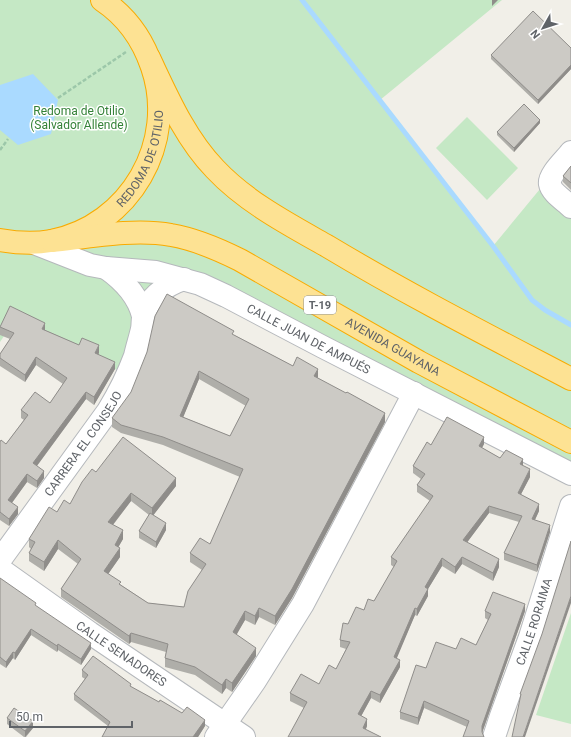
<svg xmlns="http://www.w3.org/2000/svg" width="571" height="737" viewBox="0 0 571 737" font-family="Roboto,sans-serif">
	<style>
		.green { fill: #c5e8c5 }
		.water { fill: #aadaff }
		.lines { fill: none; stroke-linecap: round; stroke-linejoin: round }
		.stream { stroke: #aadaff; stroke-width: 5 }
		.minor-casing { stroke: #b5b8bc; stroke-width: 24 }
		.highway-casing { stroke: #f9ab00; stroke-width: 24 }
		.path { stroke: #9cc7a9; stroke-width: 2.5; stroke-dasharray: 4 2; stroke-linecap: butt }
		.minor { stroke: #fff; stroke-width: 22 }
		.highway { stroke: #fde293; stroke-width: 22 }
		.wall { fill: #afaea9; fill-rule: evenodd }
		.shaded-wall { fill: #8f8d8a }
		.building { fill: #cccac5; stroke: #8f8d8a; fill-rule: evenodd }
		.labels { text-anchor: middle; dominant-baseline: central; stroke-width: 3; stroke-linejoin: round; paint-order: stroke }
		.shield { fill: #fff; stroke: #8f9295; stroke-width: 1 }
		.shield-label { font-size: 11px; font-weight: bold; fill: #5f6368 }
		.park-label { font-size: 12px; fill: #348238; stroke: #fff }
		.street-label { font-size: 12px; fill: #5f6368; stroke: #fff }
	</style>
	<rect width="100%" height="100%" fill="#f1efe8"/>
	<path class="green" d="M0,0H502L380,100L493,246L554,172L571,207V474L200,284L163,290L128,375L95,360L98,353H79L4,336L0,342Z
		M467,117L518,168L487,200L436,148Z
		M571,613V724L536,715Z"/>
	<path class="water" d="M33,74L58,100L51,134L18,145L0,130V85Z"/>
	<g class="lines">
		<path class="stream" d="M302,0L493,246L532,300L545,310L571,325"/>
		<g class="minor-casing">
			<g id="minor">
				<path d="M571,152C566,159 548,175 550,184C551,192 565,201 571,207"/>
				<path id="s1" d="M34,243L90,265L106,268L156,272L200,284L226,296L323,347L571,474"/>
				<path d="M106,268C123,280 138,295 143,316"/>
				<path id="s2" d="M0,560L108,411C119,393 128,375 135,356C137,347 140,338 142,329C143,324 142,319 144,314C150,296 167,285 184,279"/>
				<path id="s3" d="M0,569L90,633L244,737"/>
				<path d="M216,737L255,681L303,604L414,393"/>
				<path id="s4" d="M494,737L501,716L530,637L571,506"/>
			</g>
		</g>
		<g class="highway-casing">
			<g id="highway">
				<path d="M149,58C167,96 185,138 215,169C246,202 288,224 327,246C407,294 489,336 571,379"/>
				<path id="s5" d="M0,240C17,243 34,244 51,241C130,226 178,142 152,67C143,40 126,16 102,0"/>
				<path id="s6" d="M52,241C88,237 135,228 171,235C195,239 218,249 240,260L419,362L571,442"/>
			</g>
		</g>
		<path class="path" d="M58,98L126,52
			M0,150L8,139"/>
		<use href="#minor" class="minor"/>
		<use href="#highway" class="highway"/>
	</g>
	<path class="wall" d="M571,48V69L538,104L491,59V55Z
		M540,123L514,152L497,135V132Z
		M571,166V190L563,182V176Z
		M0,327L45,330L79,345L99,353L98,354L115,369L94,405L86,399L37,466L44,478L37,488L27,482L12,503L18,514L9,526L0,520V442L6,444L24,420L21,418V410L50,403L63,384L36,365L25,382L0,366V354L10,339L0,335Z
		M234,335L293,366L318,377V378L385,422L292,598L275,625L259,617L255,625L245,620L236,634L256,656L232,692L226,688L222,694L195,675L165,667V658L166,652L131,642L129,644L61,597V589L78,564L58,549L44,571L29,561V553L31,549L29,547V539L57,512L70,504L96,472L176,486L153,515L166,530L156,548L139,538V531L149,515L131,501L113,525L123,539L118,547L120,557L108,574L121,585L148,603L184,607L202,570L190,562V553L210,544L240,477L163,445L121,433L112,427V418ZM199,379L246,406L230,436L183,417Z
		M484,444L482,448L500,458L523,466L530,477L521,494L539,511L535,520L550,532L537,572L504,560V553L519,522L489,513L467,542L499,567L493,581L462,564L455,574L442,566L428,589V596L417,616L415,615L396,658L400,667L380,703L371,698L361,716L367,726L366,729L304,708L290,701V693L319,684L336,669L346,649L340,647V640L348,624L374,601L394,567L391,565V557L430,501L417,492V485L421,479L413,473V466L431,445Z
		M0,578L91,649L81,665L58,650L57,652L31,635L15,660L13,658L6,668L0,664Z
		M485,611H525L482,733L467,727L424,708L418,725L400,719V712L426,668L456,649L476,645L488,620L485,618Z
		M82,670L131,687L159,702L205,726L198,737H102L108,726L74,700V694L85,679L82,677Z
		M7,718L33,728L26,737H24L7,724Z"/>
	<path class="shaded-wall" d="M492,0H498L492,6Z
		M571,65V69L538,104V100Z
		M540,120V123L514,152V148Z
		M45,323V331L42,329Z
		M99,345V353L95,360V353Z
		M36,357V365L25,382V375Z
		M115,362V369L94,405V397Z
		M318,369V377L314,385V376Z
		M199,371V379L180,425V416Z
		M86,392V399L33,471V463Z
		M385,413V422L292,598L275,625V616Z
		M484,437V444L479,453V446Z
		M523,459V466L520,464Z
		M530,469V477L518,500V493Z
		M44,471V478L37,488V481Z
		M27,474V482L8,508V500Z
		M176,478V486L152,517V508Z
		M131,493V501L108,531V522Z
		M539,504V511L532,526V519Z
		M489,506V513L463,548V540Z
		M18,507V514L9,526V519Z
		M166,523V530L156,548V542Z
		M550,525V532L537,572V565Z
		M123,530V539L115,553V545Z
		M58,540V549L44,571V562Z
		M120,548V557L104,580V571Z
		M462,557V564L455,574V567Z
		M442,558V566L428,589V596L417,616V609L425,587Z
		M499,559V567L493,581V573Z
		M571,596V603L525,737H523Z
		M525,604V611L482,733V737V726Z
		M259,608V617L255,625V616Z
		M415,608V615L394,665V657Z
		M245,611V620L233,641V632Z
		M31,629V635L15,660V653Z
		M131,633V642L129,644V636Z
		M91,643V649L81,665V659Z
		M58,644V650L57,652V646Z
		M256,648V656L232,692V683Z
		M13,652V658L6,668V662Z
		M400,660V667L380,703V695Z
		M226,679V688L222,694V685Z
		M371,691V698L358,722V714Z
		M424,701V708L418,725V718Z
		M367,719V726L363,735V728Z
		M205,720V726L198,737H193Z
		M33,721V728L25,737V731Z"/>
	<path class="building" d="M533,11L571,48V65L538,100L491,55Z
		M524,104L540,120L514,148L497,132Z
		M571,166V183L563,176Z
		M167,294L234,331L232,334L293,366L297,357L318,369L314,376L346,393L347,392L385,413L292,589L275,616L259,608L255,616L245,611L233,632L256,648L232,683L226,679L222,685L195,667L165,658L168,644L131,633L129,636L61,589L81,559L58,540L44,562L29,553L35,542L29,539L49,507L57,512L64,500L70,504L82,482L92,469L96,472L123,437L176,478L152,508L131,493L108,522L123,530L115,545L120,548L104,571L121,582L119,584L148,603L184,607L188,591L206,564L190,553L200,538L210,544L243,469L163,437L121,425L112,418L131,392L147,352L155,316ZM199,371L249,399L230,436L180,416Z
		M10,306L45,323L42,329L79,345L82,338L99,345L95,353L115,362L94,397L86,392L33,463L44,471L37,481L27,474L8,500L18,507L9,519L0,512V442L1,440L6,444L28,415L21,410L35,392L50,403L67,378L36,357L25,375L0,358V354L14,333L0,327Z
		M447,417L484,437L479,446L500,458L506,450L523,459L520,464L530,469L518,493L539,504L532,519L550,525L537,565L504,553L522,516L489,506L463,540L499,559L493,573L462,557L455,567L442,558L425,587L428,589L417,609L415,608L394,657L400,660L380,695L371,691L358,714L367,719L363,728L381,737H288L307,702L290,693L301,674L319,684L329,665L336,669L350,642L340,640L343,623L348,624L356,607L364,610L368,599L374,601L397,561L391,557L433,496L417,485L425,474L413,466L427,442L431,445Z
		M150,513L166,523L156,542L139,531Z
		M571,541V596L523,737H512L521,694H520L542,634Z
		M0,578L36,603L35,605L91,643L81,659L58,644L57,646L31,629L15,653L13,652L6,662L0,657Z
		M493,592L525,604L482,726V732L484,737H463L469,721L424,701L418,718L400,712L416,665L426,668L436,642L456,649L461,638L476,645L491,614L485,611Z
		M93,656L131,684L130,686L159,702L160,700L182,713L187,707L205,720L193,737H102L110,722L74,694L88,675L82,670Z
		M14,708L33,721L25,731L7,718Z"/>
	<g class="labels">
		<rect class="shield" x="304" y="296" width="32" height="18" rx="3"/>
		<g class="shield-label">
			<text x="320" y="305">T-19</text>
		</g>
		<g class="park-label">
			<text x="79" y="111">Redoma de Otilio<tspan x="79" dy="14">(Salvador Allende)</tspan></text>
		</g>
		<g class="street-label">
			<text stroke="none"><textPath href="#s5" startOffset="182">REDOMA DE OTILIO</textPath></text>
			<text stroke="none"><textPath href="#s1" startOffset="294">CALLE JUAN DE AMPUÉS</textPath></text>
			<text stroke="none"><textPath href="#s6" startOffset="369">AVENIDA GUAYANA</textPath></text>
			<text stroke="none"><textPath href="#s2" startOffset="143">CARRERA EL CONSEJO</textPath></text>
			<text stroke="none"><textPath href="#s4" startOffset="122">CALLE RORAIMA</textPath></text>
			<text stroke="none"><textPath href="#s3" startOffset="148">CALLE SENADORES</textPath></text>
		</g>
	</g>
	<g transform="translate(543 28) rotate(231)" stroke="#ffffff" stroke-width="3" paint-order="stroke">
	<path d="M0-3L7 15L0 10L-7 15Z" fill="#5f6368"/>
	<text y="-6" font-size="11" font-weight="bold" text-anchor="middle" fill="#5f6368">N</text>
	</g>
	<path d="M10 721v6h122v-6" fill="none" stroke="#5f6368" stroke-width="2"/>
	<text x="16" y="721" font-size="12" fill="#5f6368" stroke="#ffffff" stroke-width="3" paint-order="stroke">50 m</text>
</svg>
